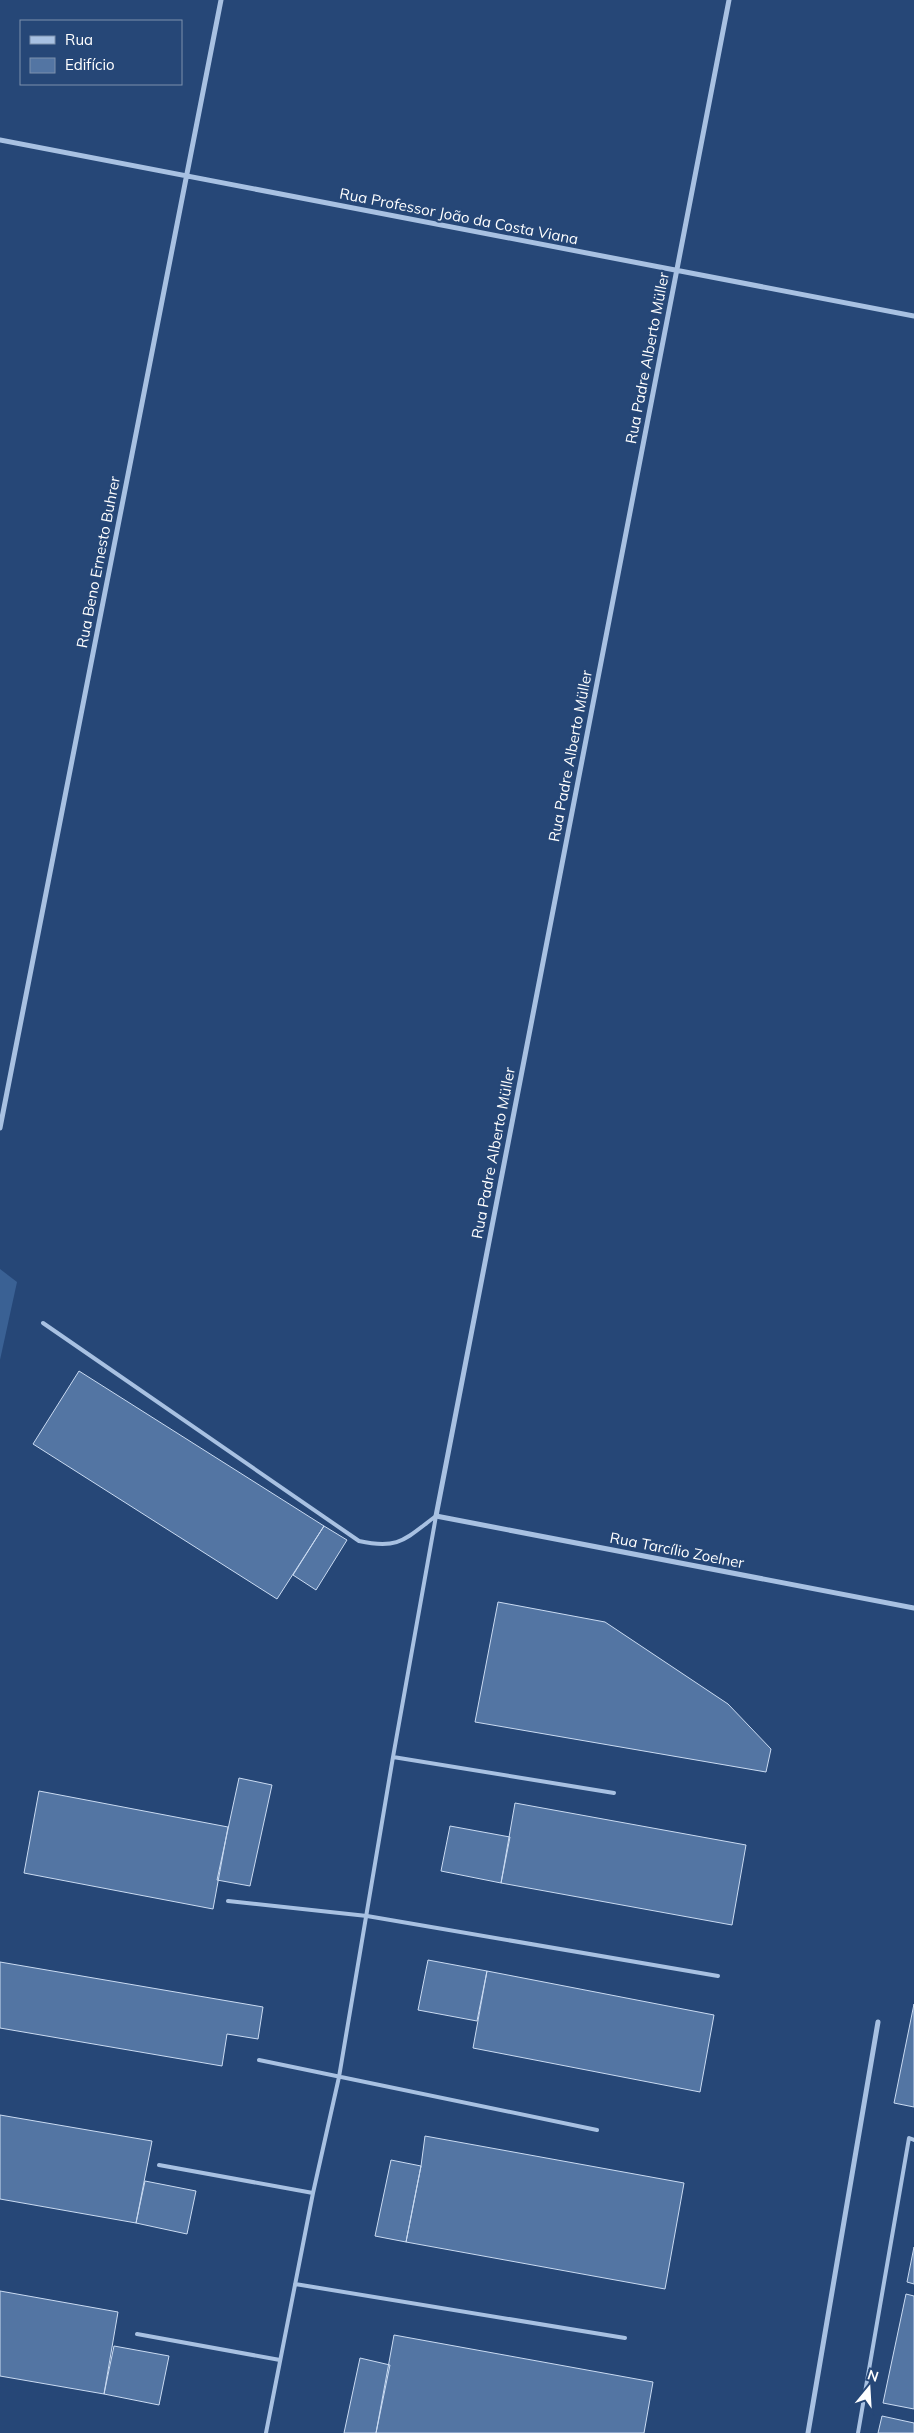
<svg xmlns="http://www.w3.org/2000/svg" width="914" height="2433" viewBox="0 0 914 2433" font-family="Mulish,sans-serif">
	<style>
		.green { fill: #3a6194 }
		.building { fill: #5375a3; stroke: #cadbf2 }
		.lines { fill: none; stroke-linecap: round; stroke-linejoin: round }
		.lane { stroke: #a8c1e2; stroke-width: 4 }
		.street { stroke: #a8c1e2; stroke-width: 5 }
		.labels { text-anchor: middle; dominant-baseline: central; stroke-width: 4.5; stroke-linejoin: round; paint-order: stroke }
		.street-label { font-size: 15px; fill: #fff; stroke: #264777 }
	</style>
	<rect width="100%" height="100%" fill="#264777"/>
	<path class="green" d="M0,1269L17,1282L0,1360Z"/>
	<path class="building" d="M79,1371L324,1526L277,1599L33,1444Z
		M324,1526L347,1540L316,1590L293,1575Z
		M498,1602L605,1622L728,1704L771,1749L766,1772L475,1722Z
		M239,1778L272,1785L250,1886L217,1880Z
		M39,1791L228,1827L213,1909L24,1873Z
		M515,1803L746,1845L732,1925L501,1883Z
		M450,1826L510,1837L501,1883L441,1871Z
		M428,1960L487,1971L477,2021L418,2010Z
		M0,1962L263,2007L258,2039L227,2034L222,2066L0,2028Z
		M487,1971L714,2015L700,2092L473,2048Z
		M914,2004V2107L894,2103Z
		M0,2115L152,2141L136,2223L0,2199Z
		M425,2136L684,2183L665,2289L406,2242L421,2166Z
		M391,2160L421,2166L406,2242L375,2236Z
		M145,2181L196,2191L187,2234L136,2223Z
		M914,2247V2284L907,2282Z
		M0,2291L118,2312L104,2394L0,2376Z
		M906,2294L914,2296V2409L883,2403Z
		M394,2335L653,2382L644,2433H376Z
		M114,2346L169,2356L159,2405L104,2394Z
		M360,2358L390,2365L376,2433H344Z
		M882,2416L914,2423V2433H878Z"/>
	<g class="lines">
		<path class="lane" d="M43,1323L359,1541C399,1550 405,1539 436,1516
			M393,1757L614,1793
			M228,1901L367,1916L718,1976
			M259,2060L597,2130
			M159,2165L313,2193
			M295,2284L625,2338
			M137,2334L280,2360
			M266,2433L313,2193L339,2077L393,1757L436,1516
			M858,2433L909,2138L914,2140"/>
		<path class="street" d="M729,0L436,1516L914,1608
			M0,140L914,316
			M0,1128L221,0
			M808,2433L878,2022"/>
	</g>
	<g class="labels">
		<g class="street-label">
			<text transform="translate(459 216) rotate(11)">Rua Professor João da Costa Viana</text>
			<text transform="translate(647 358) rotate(-79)">Rua Padre Alberto Müller</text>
			<text transform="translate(98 562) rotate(-79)">Rua Beno Ernesto Buhrer</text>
			<text transform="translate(570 756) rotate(-79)">Rua Padre Alberto Müller</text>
			<text transform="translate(493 1153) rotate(-79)">Rua Padre Alberto Müller</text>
			<text transform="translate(677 1550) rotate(11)">Rua Tarcílio Zoelner</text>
		</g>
	</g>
	<rect x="20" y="20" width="162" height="65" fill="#264777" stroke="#7d91ad"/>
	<rect x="30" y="36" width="25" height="8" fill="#a8c1e2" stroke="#7d91ad"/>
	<text x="65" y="45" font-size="15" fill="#ffffff">Rua</text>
	<rect x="30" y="58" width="25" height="15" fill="#5375a3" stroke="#7d91ad"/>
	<text x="65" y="70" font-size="15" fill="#ffffff">Edifício</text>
	<g transform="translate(869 2388) rotate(18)" stroke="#264777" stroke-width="4" paint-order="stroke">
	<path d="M0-4L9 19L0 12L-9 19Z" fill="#ffffff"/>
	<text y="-8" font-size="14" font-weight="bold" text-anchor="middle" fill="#ffffff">N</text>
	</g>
</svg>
